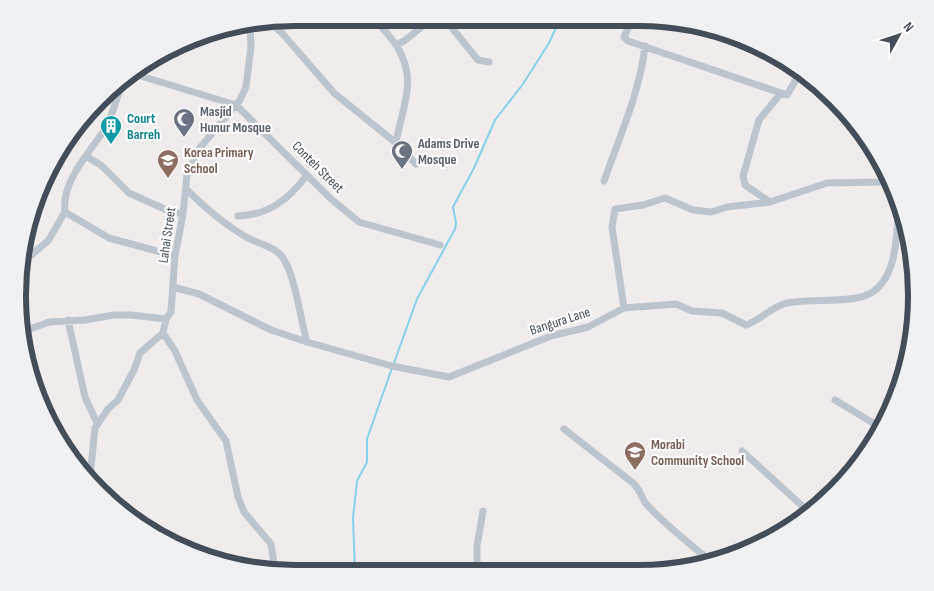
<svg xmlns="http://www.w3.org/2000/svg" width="934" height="591" viewBox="0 0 934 591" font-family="'Sofia Sans Condensed',sans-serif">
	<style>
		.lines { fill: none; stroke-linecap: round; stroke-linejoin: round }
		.stream { stroke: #86d0ea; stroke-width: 2 }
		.minor { stroke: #bcc5ce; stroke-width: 7 }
		.labels { text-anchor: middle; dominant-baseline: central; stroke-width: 4.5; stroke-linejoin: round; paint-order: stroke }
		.worship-label { font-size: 14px; font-weight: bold; fill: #5b616d; stroke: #fff; text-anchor: start }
		.culture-label { font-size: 14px; font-weight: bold; fill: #0d838f; stroke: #fff; text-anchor: start }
		.education-label { font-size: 14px; font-weight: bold; fill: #785e54; stroke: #fff; text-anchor: start }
		.street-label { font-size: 14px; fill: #444e59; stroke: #fff }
		.rim { fill: none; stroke: #444e59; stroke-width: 6 }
	</style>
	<rect width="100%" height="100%" fill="#efeceb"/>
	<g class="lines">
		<path class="stream" d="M394,363L417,299L455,229L456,223L453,207L474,168L495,120L523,84L549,43L560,19
			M355,572L353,518L357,481L367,462V439L392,368"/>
		<path class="minor" d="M374,18C381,27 390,36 396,45C419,80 402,106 396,143
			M444,18L478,60L489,62
			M632,20L624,37L628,41L781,93L787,95L801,71
			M268,22L282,33L334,93L396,143L416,164
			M396,45L404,41L433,18
			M131,73L236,105L331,199L359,222L440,245
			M86,156L102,166L129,193L169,211L183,214
			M604,181C619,138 640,92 645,46
			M186,189C204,207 224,224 246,237C258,244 275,246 283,258C296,278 300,318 307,342
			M770,202L745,185L743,176L759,120L781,93
			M65,212C61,180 91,152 106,127C114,112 117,95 124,80
			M65,212L109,238L175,256
			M238,216C269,215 289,199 307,175
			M23,262L48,241L65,212
			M173,287L199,294L271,330L307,342L392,366L449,377L551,336L588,327L624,308L676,304L692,311L722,313L746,325C761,320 772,306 787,303C810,299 834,302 856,298C895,293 897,243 898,213
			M624,308L612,227L615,209L643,205L665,198L693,210L711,212L727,207L770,202L827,183L888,182
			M68,320L85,397L97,423
			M22,332L49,322L85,320L114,315H131L166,319L171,312L175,256L183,214L187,174L199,149L240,100L246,87L251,46L250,25
			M163,333L175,351L197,400L226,441L238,497L244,512L271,544L275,571
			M835,400L878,426
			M564,429L633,483C641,490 641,499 648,506C666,525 687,542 708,559
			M742,451L810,513
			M90,477L95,428L108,409L118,400L134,370L140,353L163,333L166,319
			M477,572V546L483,511"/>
	</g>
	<defs>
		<g id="mosque-pin" transform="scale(1.125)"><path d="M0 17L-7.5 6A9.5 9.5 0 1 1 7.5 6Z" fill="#6b7280" stroke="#fff"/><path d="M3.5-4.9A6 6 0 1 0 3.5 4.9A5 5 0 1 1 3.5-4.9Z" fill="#fff"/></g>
		<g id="building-pin" transform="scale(1.125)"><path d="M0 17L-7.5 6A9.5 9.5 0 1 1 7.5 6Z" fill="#0f9aa8" stroke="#fff"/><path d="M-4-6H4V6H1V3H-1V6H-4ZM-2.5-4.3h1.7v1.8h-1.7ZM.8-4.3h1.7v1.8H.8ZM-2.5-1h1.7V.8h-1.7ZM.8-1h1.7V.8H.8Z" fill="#fff"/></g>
		<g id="school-pin" transform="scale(1.125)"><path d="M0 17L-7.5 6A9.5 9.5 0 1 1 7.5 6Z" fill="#8d6e63" stroke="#fff"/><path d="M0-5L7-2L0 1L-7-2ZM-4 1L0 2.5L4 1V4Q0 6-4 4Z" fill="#fff"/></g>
	</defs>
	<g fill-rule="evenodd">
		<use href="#mosque-pin" x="184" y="119"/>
		<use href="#building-pin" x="111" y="126"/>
		<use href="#mosque-pin" x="402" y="151"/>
		<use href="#school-pin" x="168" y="160"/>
		<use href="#school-pin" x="635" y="452"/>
	</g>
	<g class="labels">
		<g class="worship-label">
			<text x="200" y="111">Masjid<tspan x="200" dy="16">Hunur Mosque</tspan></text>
			<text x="418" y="143">Adams Drive<tspan x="418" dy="16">Mosque</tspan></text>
		</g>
		<g class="culture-label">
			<text x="127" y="118">Court<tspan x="127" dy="16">Barreh</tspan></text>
		</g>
		<g class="education-label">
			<text x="184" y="152">Korea Primary<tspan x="184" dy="16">School</tspan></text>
			<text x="651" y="444">Morabi<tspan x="651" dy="16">Community School</tspan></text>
		</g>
		<g class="street-label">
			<text transform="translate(318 167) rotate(45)">Conteh Street</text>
			<text transform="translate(167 235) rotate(-82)">Lahai Street</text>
			<text transform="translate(560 321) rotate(-18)">Bangura Lane</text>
		</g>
	</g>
	<path d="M0 0H934V591H0ZM295 26H639A269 269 0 0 1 908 295V296A269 269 0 0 1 639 565H295A269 269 0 0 1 26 296V295A269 269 0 0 1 295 26Z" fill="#f0f1f2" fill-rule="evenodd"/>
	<path class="rim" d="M295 26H639A269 269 0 0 1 908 295V296A269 269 0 0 1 639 565H295A269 269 0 0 1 26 296V295A269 269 0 0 1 295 26Z"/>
	<g transform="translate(899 35) rotate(50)" stroke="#ffffff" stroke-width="4" paint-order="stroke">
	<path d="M0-4L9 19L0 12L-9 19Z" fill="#444e59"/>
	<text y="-8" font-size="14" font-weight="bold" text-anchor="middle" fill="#444e59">N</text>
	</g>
</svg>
